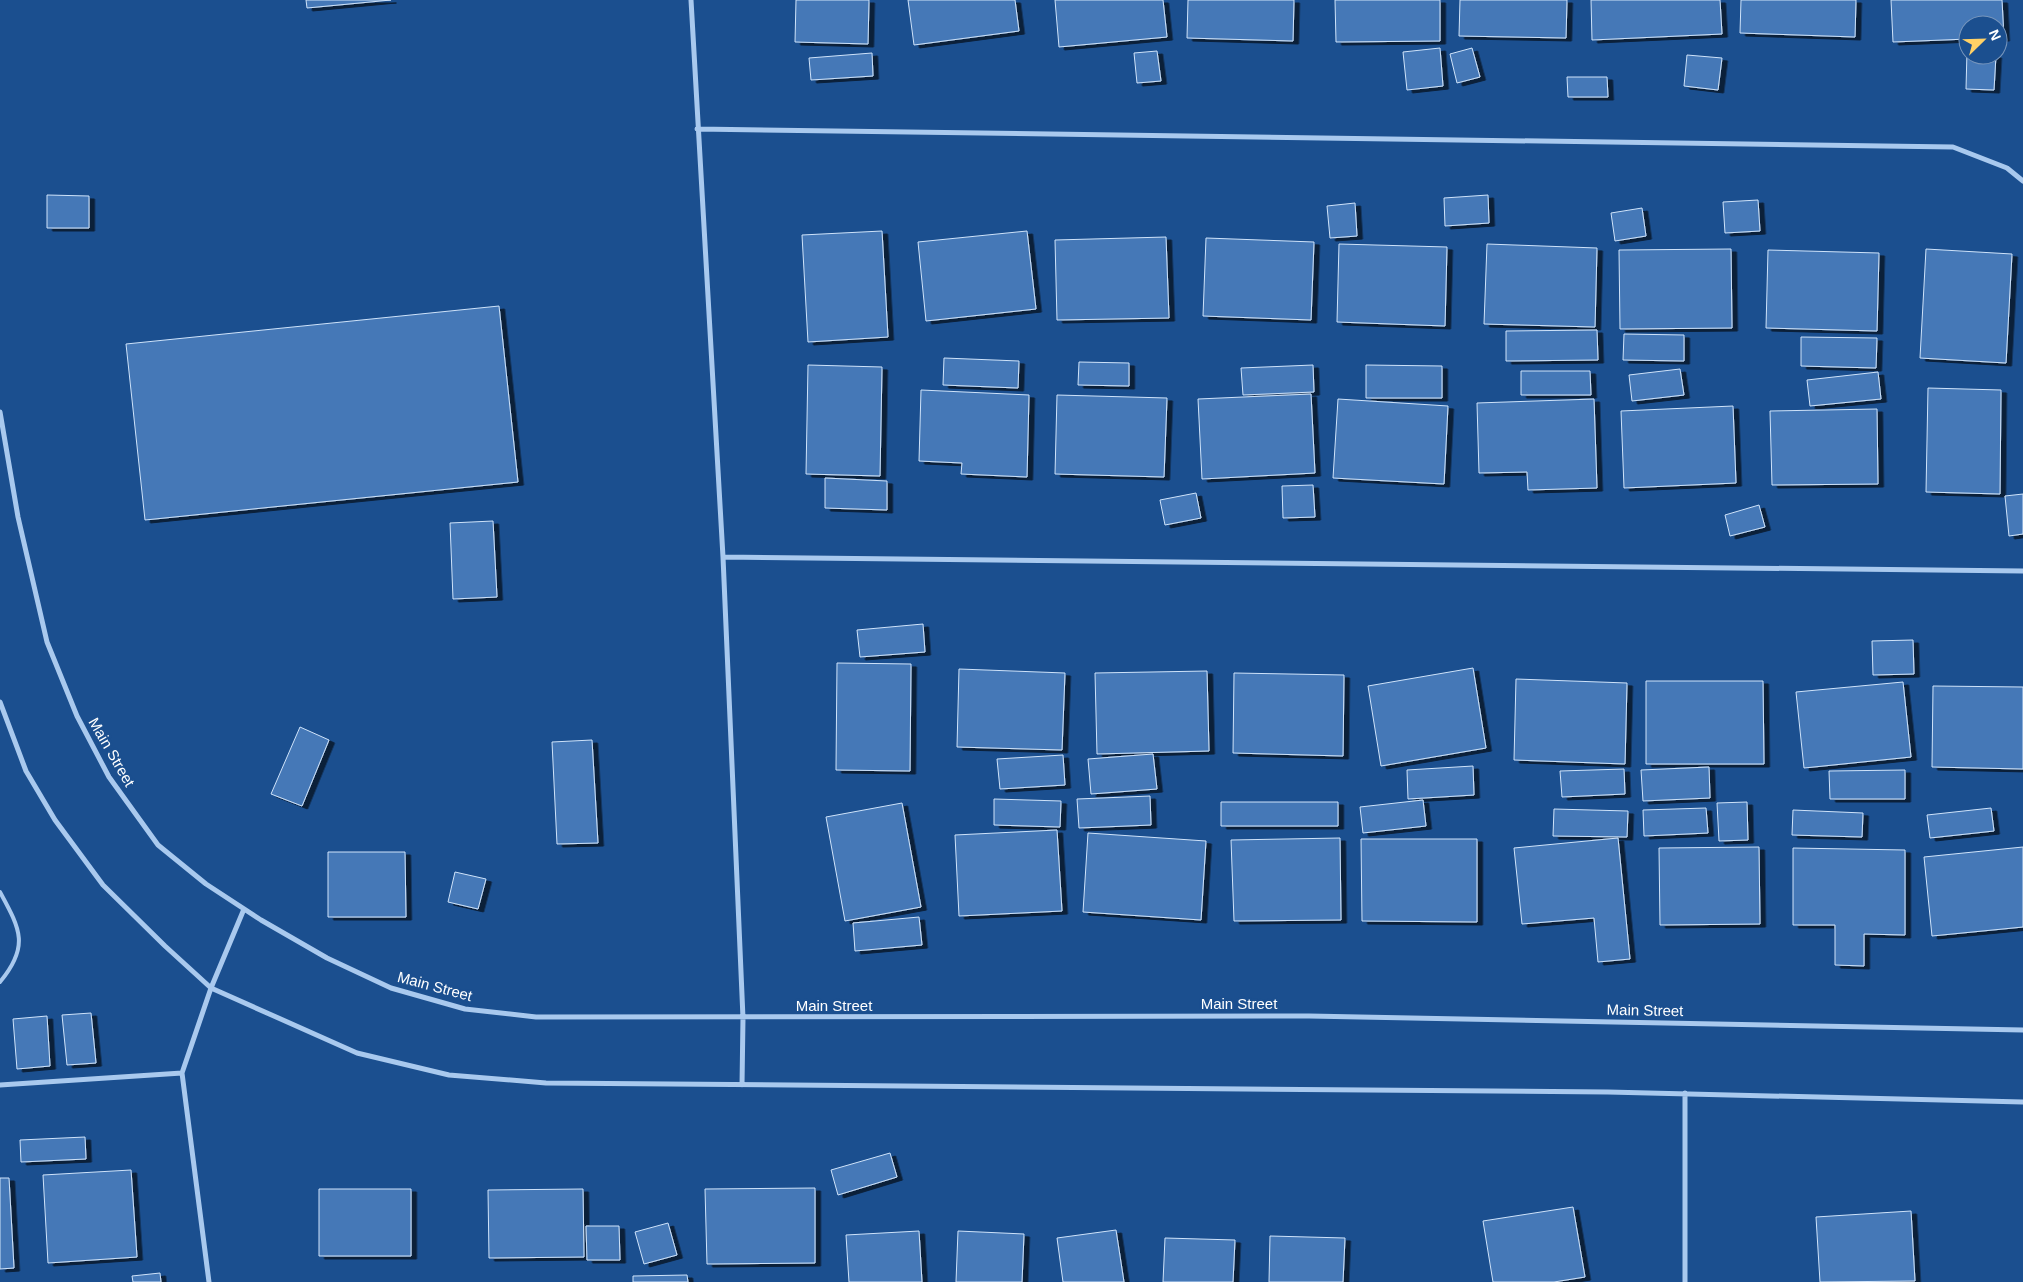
<svg xmlns="http://www.w3.org/2000/svg" width="2023" height="1282" viewBox="0 0 2023 1282" font-family="Arial,sans-serif">
	<style>
		.building { fill: #4478b7; stroke: #cfe3fa; filter: url(#shadow) }
		.lines { fill: none; stroke-linecap: round; stroke-linejoin: round }
		.lane { stroke: #a9c9ee; stroke-width: 4 }
		.street { stroke: #a9c9ee; stroke-width: 5 }
		.labels { text-anchor: middle; dominant-baseline: central; stroke-width: 4.5; stroke-linejoin: round; paint-order: stroke }
		.street-label { font-size: 15px; fill: #fff; stroke: #1b4f8f }
	</style>
	<defs>
		<filter id="shadow"><feDropShadow dx="5.5" dy="3" stdDeviation="0" flood-color="#0009"/></filter>
	</defs>
	<rect width="100%" height="100%" fill="#1b4f8f"/>
	<path class="building" d="M306,0H391L307,8Z
		M796,0H869L868,44L795,42Z
		M908,0H1015L1019,31L914,45Z
		M1055,0H1163L1167,37L1059,47Z
		M1188,0H1294L1293,41L1187,38Z
		M1335,0H1440V41L1336,42Z
		M1460,0H1567L1566,38L1459,36Z
		M1591,0H1720L1722,34L1592,40Z
		M1741,0H1856L1855,37L1740,33Z
		M1891,0H2002L2004,38H1998V25H1968V39L1893,42Z
		M1440,48L1443,86L1407,90L1403,52Z
		M1472,48L1480,77L1457,83L1450,54Z
		M1157,51L1161,81L1137,83L1134,53Z
		M1967,51L1968,55H1996L1994,90L1966,89Z
		M872,53L873,76L811,80L809,58Z
		M1687,55L1722,58L1718,90L1684,86Z
		M1567,77H1607L1608,97H1568Z
		M47,195L89,196V228H47Z
		M1488,195L1489,223L1445,226L1444,198Z
		M1758,200L1760,231L1725,233L1723,202Z
		M1355,203L1357,236L1330,238L1327,206Z
		M1642,208L1646,236L1615,241L1611,213Z
		M882,231L888,337L808,342L802,235Z
		M1027,231L1036,309L926,321L918,242Z
		M1166,237L1169,318L1057,320L1055,240Z
		M1206,238L1314,242L1311,320L1203,316Z
		M1339,244L1447,247L1445,326L1337,322Z
		M1487,244L1597,248L1595,327L1484,324Z
		M1731,249L1732,328L1620,329L1619,250Z
		M1926,249L2012,254L2006,363L1920,358Z
		M1768,250L1879,253L1877,331L1766,328Z
		M499,306L518,482L145,520L126,344Z
		M1597,330L1598,360L1506,361V331Z
		M1624,334L1684,335V361L1623,360Z
		M1801,337L1877,338L1876,368L1801,366Z
		M944,358L1019,361L1018,388L943,385Z
		M1079,362L1129,363V386L1078,385Z
		M808,365L882,367L880,476L806,474Z
		M1313,365L1314,392L1243,395L1241,368Z
		M1366,365L1442,366V398H1366Z
		M1680,369L1684,395L1632,401L1629,375Z
		M1521,371H1590L1591,395H1521Z
		M1878,372L1881,399L1810,406L1807,380Z
		M1928,388L2001,390L2000,494L1926,492Z
		M921,390L1029,395L1027,477L961,474L962,463L919,461Z
		M1311,394L1315,473L1202,479L1198,399Z
		M1057,395L1167,398L1164,477L1055,474Z
		M1338,399L1448,406L1444,484L1333,478Z
		M1594,399L1597,488L1528,490L1527,472L1479,473L1477,403Z
		M1733,406L1736,483L1624,488L1621,411Z
		M1877,409L1878,484L1772,485L1770,411Z
		M825,478L887,481V510L825,508Z
		M1313,485L1315,517L1283,518L1282,486Z
		M1196,493L1201,518L1165,525L1160,500Z
		M2023,494V534L2009,536L2005,496Z
		M1759,505L1765,527L1730,536L1725,515Z
		M493,521L497,597L453,599L450,523Z
		M923,624L925,652L860,657L857,630Z
		M1913,640L1914,674L1873,675L1872,641Z
		M837,663L911,664L910,771L836,770Z
		M1473,668L1486,748L1381,766L1368,686Z
		M959,669L1065,673L1062,750L957,747Z
		M1207,671L1209,751L1097,754L1095,673Z
		M1234,673L1344,675L1343,756L1233,753Z
		M1516,679L1627,683L1625,764L1514,760Z
		M1646,681H1763L1764,764H1646Z
		M1903,682L1911,757L1804,768L1796,692Z
		M1933,686L2023,687V769L1932,767Z
		M300,727L329,740L302,806L271,794Z
		M592,740L598,843L557,844L552,742Z
		M1153,754L1157,789L1091,794L1088,759Z
		M1063,755L1065,785L1000,789L997,759Z
		M1473,766L1474,795L1408,799L1407,770Z
		M1709,767L1710,798L1643,801L1641,770Z
		M1624,769L1625,794L1562,797L1560,771Z
		M1905,770V799H1830L1829,771Z
		M1150,796L1151,825L1079,828L1077,799Z
		M994,799L1061,801L1060,827L994,825Z
		M1423,800L1426,826L1363,833L1360,807Z
		M1221,802H1338V826H1221Z
		M1747,802L1748,840L1719,841L1717,803Z
		M902,803L921,907L845,921L826,817Z
		M1706,808L1708,833L1644,836L1643,810Z
		M1991,808L1994,831L1930,838L1927,815Z
		M1554,809L1628,811L1627,837L1553,836Z
		M1793,810L1863,813L1862,837L1792,835Z
		M1057,830L1062,911L959,916L955,835Z
		M1088,833L1206,841L1201,920L1083,912Z
		M1340,838L1341,920L1234,921L1231,840Z
		M1618,838L1630,959L1598,962L1594,918L1522,924L1514,848Z
		M1361,839H1477V922L1362,921Z
		M1759,847L1760,924L1660,925L1659,848Z
		M2023,847V927L1932,936L1924,857Z
		M1793,848L1905,850V935L1864,934V966L1835,965V925H1793Z
		M328,852H405L406,917H328Z
		M455,872L486,879L478,909L448,902Z
		M919,917L922,945L855,951L853,923Z
		M91,1013L96,1063L67,1065L62,1015Z
		M47,1016L50,1066L17,1069L13,1019Z
		M85,1137L86,1159L21,1162L20,1140Z
		M890,1153L897,1177L838,1195L831,1170Z
		M131,1170L137,1257L48,1263L43,1175Z
		M0,1178H9L14,1268L0,1269Z
		M815,1188V1263L707,1264L705,1189Z
		M319,1189H411V1256H319Z
		M583,1189L584,1257L489,1258L488,1190Z
		M1573,1207L1585,1277L1554,1282H1493L1483,1221Z
		M1911,1211L1915,1281L1820,1282L1816,1217Z
		M668,1223L677,1255L644,1264L635,1232Z
		M586,1226H619L620,1260H587Z
		M1116,1230L1124,1282H1063L1057,1238Z
		M919,1231L922,1282H849L846,1235Z
		M958,1231L1024,1234L1022,1282H956Z
		M1270,1236L1345,1238L1343,1282H1269Z
		M1165,1238L1235,1240L1233,1282H1163Z
		M160,1273L161,1282H133L132,1276Z
		M687,1275L688,1282H633V1276Z"/>
	<g class="lines">
		<path class="lane" d="M0,892C20,929 30,946 0,982"/>
		<path class="street" d="M691,0L723,557L743,1018L742,1085
			M697,129L1953,147L2007,168L2023,181
			M0,412L18,517L47,642L77,716L109,777L158,845L206,884L261,920L327,958L391,988L465,1009L536,1017L1309,1016L2023,1030
			M723,557L2023,571
			M0,702L26,771L55,820L103,885L165,946L211,988L357,1053L449,1075L546,1083L1608,1092L2023,1102
			M0,1085L182,1073
			M209,1282L182,1073L211,988L244,909
			M1685,1282V1093"/>
	</g>
	<g class="labels">
		<g class="street-label">
			<text transform="translate(112 752) rotate(60)">Main Street</text>
			<text transform="translate(435 986) rotate(15)">Main Street</text>
			<text x="1239" y="1003">Main Street</text>
			<text x="834" y="1005">Main Street</text>
			<text transform="translate(1645 1010) rotate(1)">Main Street</text>
		</g>
	</g>
	<g transform="translate(1983 40) rotate(67)"><circle r="24" fill="#1b4f8f" stroke="#7695bc"/>
	<path d="M0-4L9 19L0 12L-9 19Z" fill="#ffd166"/>
	<text y="-8" font-size="14" font-weight="bold" text-anchor="middle" fill="#ffffff">N</text>
	</g>
</svg>
